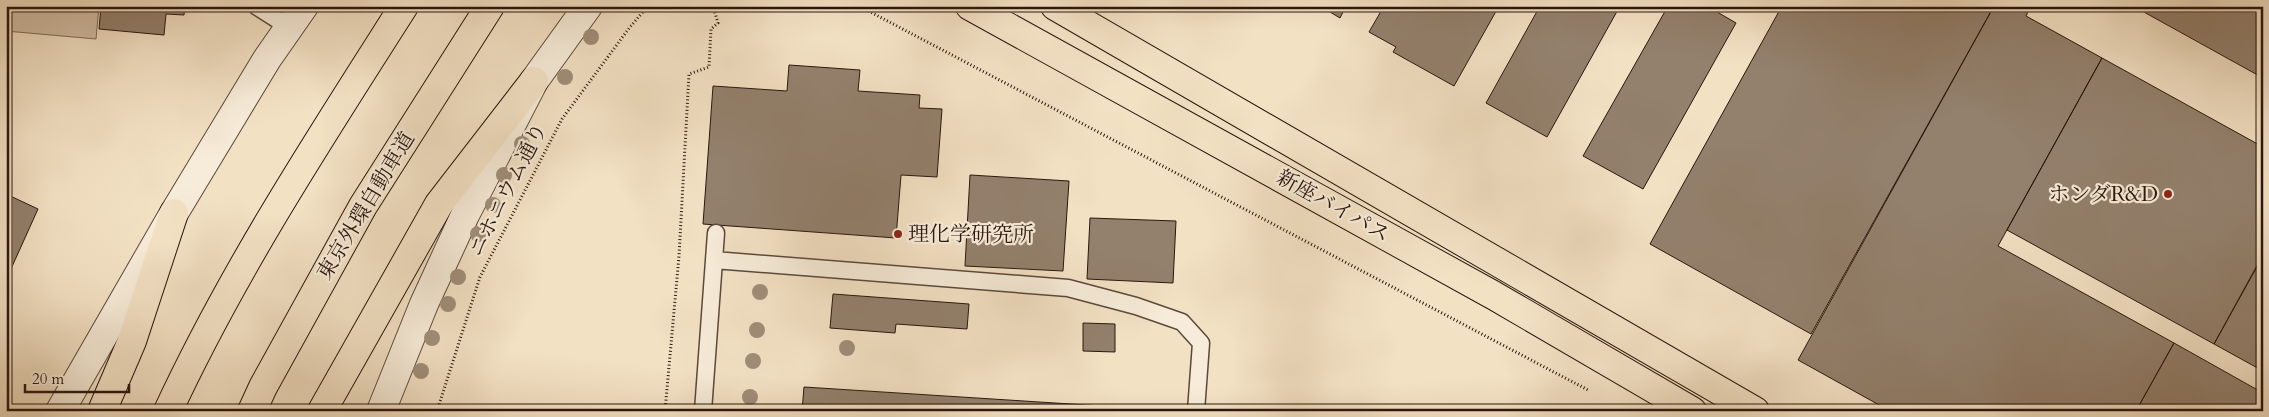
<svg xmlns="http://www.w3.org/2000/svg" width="2269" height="417" viewBox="0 0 2269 417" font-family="Cardo,'Noto Serif JP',serif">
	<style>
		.green { fill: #d1bea5; stroke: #7e6a5a }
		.building { fill: #93806d; stroke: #2a160e }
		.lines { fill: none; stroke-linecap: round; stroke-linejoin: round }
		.service-casing { stroke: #5c493c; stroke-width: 19 }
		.tertiary-casing { stroke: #5c493c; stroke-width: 30 }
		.trunk-casing { stroke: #2a160e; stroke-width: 30 }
		.motorway-casing { stroke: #2a160e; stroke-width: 30 }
		.path { stroke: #2a160e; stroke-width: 3; stroke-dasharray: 1 2.5; stroke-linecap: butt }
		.service { stroke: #f7ecd9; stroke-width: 16 }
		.tertiary { stroke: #f7ecd9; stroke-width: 28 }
		.trunk { stroke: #f3e1c4; stroke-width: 28 }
		.motorway { stroke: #f3e1c4; stroke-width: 28 }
		.tree { fill: #a08d79 }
		.poi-dot { fill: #8f2418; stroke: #f7ecd9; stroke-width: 2 }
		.labels { text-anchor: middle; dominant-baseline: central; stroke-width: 4.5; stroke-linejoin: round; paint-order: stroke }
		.street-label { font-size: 21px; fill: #2a160e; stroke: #f7ecd9 }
		.poi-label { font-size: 21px; fill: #2a160e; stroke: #f7ecd9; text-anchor: end }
	</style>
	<rect width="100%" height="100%" fill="#f3e1c4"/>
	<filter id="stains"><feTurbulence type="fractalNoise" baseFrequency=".004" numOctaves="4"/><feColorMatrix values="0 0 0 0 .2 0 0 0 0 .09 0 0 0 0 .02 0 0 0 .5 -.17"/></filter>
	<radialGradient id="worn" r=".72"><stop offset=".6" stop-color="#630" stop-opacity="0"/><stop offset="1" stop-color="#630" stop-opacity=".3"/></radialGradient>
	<path class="green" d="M6,6H99L96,39L6,31Z"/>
	<path class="building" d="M101,6H185L184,15L166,14L164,35L99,29Z
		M1320,6H1346L1340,18Z
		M1384,6H1499L1454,86L1393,52L1396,47L1369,32Z
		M1540,6H1620L1547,137L1486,103Z
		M1668,6H1707L1736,23L1643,189L1583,156Z
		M1782,6H1994L1811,334L1650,244Z
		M1994,6H2031L2026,16L2102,58L1998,246L2174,343L2136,411H2016L2012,408L2011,411H1890L1798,360Z
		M2133,6H2263V78Z
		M2102,58L2263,147V256L2214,344L2007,230Z
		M789,65L860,70L858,91L920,95L919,108L942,109L937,177L901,175L896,238L703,224L713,86L787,91Z
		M970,175L1069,181L1063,271L965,266Z
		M6,194L38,209L6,280Z
		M1090,218L1176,221L1173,283L1087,279Z
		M2260,260L2263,262V371L2214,344Z
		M833,294L969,304L967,329L896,324L895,333L830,328Z
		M1083,323L1115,324V352L1083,351Z
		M2174,343L2263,393V411H2136Z
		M804,387L1165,410L802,411Z"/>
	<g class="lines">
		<g class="service-casing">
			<path id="service" d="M256,6L289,27
				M714,260L1068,288L1136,306L1182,322L1201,343L1196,411
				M703,411L716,233"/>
		</g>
		<g class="tertiary-casing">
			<path id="tertiary" d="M60,411L174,213L267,59L304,6
				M381,411L424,304L465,215L534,81L588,6"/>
		</g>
		<g class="trunk-casing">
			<path id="trunk" d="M970,6L1493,295L1692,411
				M1055,6L1755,411"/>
		</g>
		<g class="motorway-casing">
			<path id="motorway" d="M102,411L132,341L174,213
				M168,411C234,269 320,138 404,6
				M252,411L263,387L363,206L490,6
				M322,411L439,204L534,81"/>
		</g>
		<path class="path" d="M859,6L1588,390
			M437,411L480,277L562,119L630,27L648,6
			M665,411L679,256L689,74L709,67L711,29L718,23L713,6"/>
		<use href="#service" class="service"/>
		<use href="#tertiary" class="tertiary"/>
		<use href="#trunk" class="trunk"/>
		<use href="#motorway" class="motorway"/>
	</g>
	<g class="tree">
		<circle cx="591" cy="37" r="8"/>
		<circle cx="565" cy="77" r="8"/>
		<circle cx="522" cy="144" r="8"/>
		<circle cx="504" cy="175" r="8"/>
		<circle cx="493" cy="205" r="8"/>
		<circle cx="478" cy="234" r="8"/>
		<circle cx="458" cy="277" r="8"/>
		<circle cx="760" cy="292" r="8"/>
		<circle cx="448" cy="304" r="8"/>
		<circle cx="757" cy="330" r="8"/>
		<circle cx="432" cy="338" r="8"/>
		<circle cx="847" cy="348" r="8"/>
		<circle cx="753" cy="361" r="8"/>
		<circle cx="421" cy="371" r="8"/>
		<circle cx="750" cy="397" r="8"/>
	</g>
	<g class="poi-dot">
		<circle cx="2168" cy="194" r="5"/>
		<circle cx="898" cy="234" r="5"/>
	</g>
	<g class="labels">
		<g class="street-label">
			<text transform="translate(508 190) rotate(-63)">ニホニウム通り</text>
			<text transform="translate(366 206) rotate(-59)">東京外環自動車道</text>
			<text transform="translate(1333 206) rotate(29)">新座バイパス</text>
		</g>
		<g class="poi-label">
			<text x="2158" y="194">ホンダR&amp;D</text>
			<text x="908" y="234" text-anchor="start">理化学研究所</text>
		</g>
	</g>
	<rect width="2269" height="417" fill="none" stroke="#f3e1c4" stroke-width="25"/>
	<rect x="8" y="8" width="2254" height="402" fill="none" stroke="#2a160e" stroke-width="2.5"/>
	<rect x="12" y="12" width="2244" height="392" fill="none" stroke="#2a160e"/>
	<path d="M25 384v8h104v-8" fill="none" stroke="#2a160e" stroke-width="2.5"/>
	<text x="32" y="384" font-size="15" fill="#2a160e" stroke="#f7ecd9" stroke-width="4" paint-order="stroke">20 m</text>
	<rect width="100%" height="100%" filter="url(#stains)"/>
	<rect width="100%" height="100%" fill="url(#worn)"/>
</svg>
